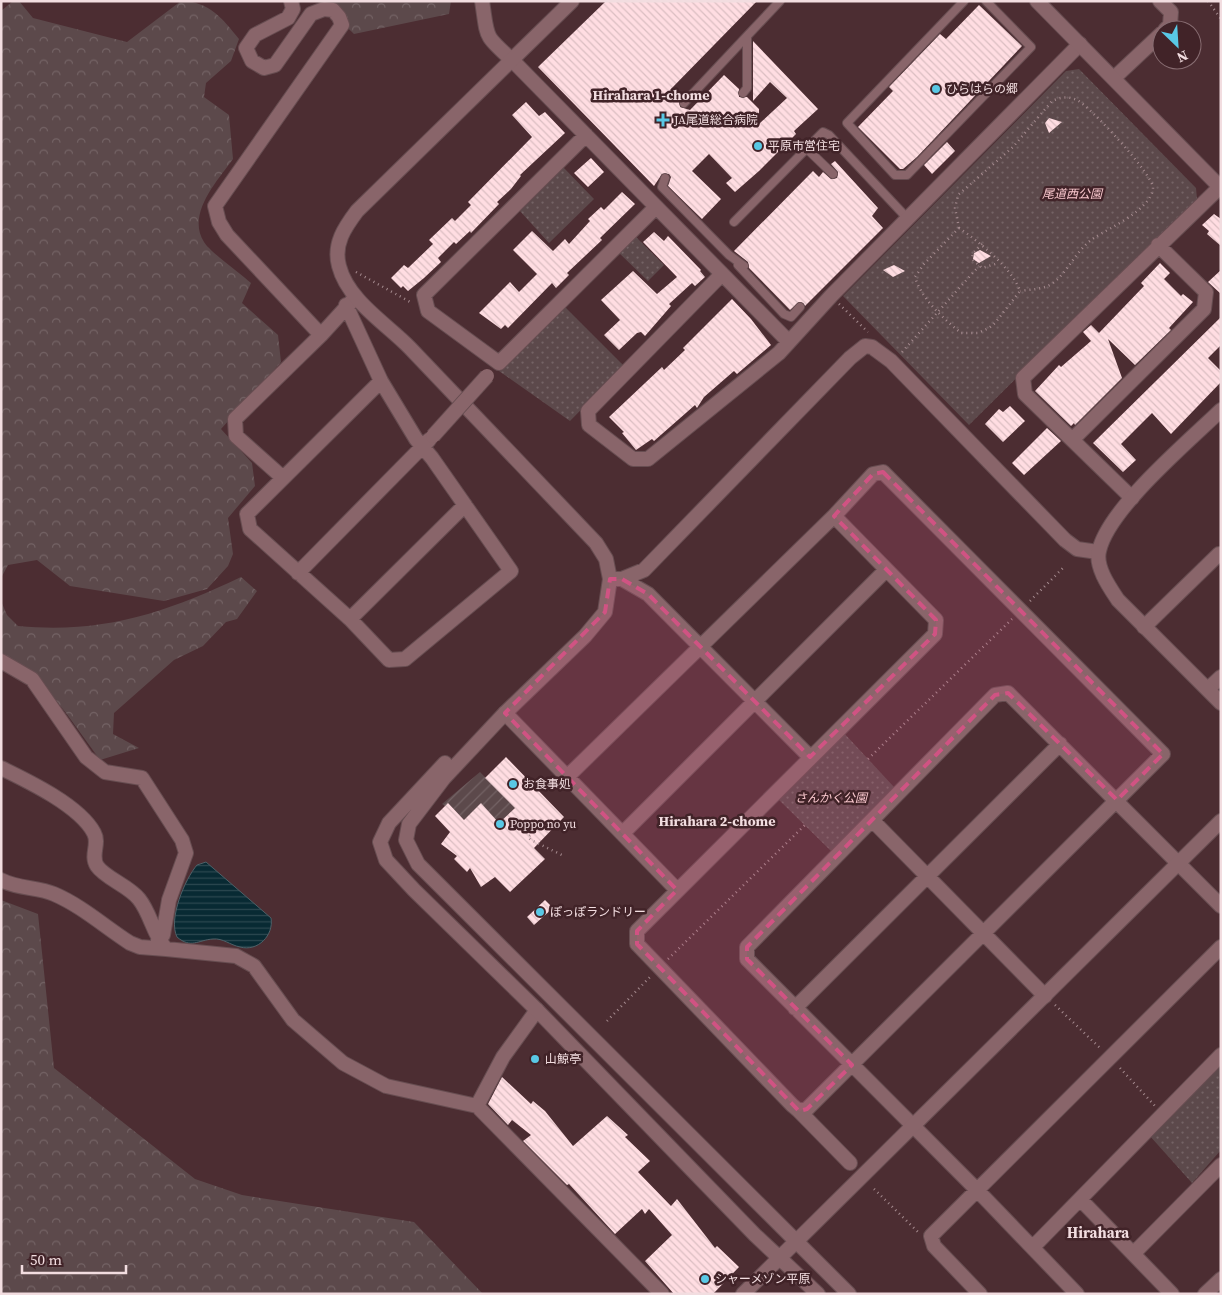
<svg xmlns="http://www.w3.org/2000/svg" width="1222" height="1295" viewBox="0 0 1222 1295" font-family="'Source Serif 4','Noto Sans JP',serif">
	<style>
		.grass { fill: url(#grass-dots) }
		.forest { fill: url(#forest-crowns) }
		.garden { fill: url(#garden-furrows) }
		.water { fill: url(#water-rules); stroke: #4e6067 }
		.building { fill: url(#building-back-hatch) }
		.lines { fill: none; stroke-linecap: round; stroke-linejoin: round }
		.service-casing { stroke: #674d51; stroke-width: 10 }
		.minor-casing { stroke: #674d51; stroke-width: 16 }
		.tertiary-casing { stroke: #674d51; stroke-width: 16 }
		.path { stroke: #a58b8f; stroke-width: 2.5; stroke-dasharray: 1 4; stroke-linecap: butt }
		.service { stroke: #89656a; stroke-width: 8 }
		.minor { stroke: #89656a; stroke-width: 14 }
		.tertiary { stroke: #89656a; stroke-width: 14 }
		.minor-bridge-casing { stroke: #674d51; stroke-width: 16; stroke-linecap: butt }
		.minor-bridge { stroke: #89656a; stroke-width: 14 }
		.marked { fill: #d05383; fill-opacity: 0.2; stroke: #d05383; stroke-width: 4; stroke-dasharray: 10 6; stroke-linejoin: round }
		.poi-dot { fill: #59c8e5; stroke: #412328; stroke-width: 2 }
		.labels { text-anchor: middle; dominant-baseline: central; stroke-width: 5; stroke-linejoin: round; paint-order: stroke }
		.poi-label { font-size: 12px; fill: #f2dde0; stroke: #412328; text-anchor: start }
		.park-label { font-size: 12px; font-style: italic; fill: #fac8ce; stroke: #412328 }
		.neighbourhood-label { font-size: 14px; font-weight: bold; fill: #f2dde0; stroke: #412328 }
		.quarter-label { font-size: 15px; font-weight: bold; fill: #f2dde0; stroke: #412328 }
	</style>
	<defs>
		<pattern id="grass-dots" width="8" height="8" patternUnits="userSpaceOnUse" patternTransform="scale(1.25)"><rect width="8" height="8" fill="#5c494b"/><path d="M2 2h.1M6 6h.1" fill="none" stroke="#746365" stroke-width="1.8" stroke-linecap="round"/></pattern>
		<pattern id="forest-crowns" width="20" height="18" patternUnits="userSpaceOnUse" patternTransform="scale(1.25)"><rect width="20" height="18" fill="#5c494b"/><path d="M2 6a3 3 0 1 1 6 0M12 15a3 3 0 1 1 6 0" fill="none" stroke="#746365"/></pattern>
		<pattern id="garden-furrows" width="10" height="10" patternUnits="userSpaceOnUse" patternTransform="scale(1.25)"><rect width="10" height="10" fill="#5c494b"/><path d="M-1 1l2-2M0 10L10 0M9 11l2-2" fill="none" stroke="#746365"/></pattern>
		<pattern id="water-rules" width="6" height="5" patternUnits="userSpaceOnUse" patternTransform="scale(1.25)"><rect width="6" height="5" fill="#082a33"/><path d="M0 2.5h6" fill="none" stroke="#2c4850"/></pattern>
		<pattern id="building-back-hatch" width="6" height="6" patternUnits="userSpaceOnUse" patternTransform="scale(1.25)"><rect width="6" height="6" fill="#ffdde2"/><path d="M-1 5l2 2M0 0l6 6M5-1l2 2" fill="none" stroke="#dbbec2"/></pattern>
	</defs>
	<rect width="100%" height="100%" fill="#4c2d32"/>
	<path class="grass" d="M1079,69L1196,188L1197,199L969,425L843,296L1066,71Z
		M563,167L594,199L549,243L519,210Z
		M635,236L664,265L648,281L618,252Z
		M564,306L624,366L570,421L499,371Z
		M843,732L894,787L831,851L778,799Z
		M1221,1060V1150L1192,1183L1149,1135Z"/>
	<path class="forest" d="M13,1H19L33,18L127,42L181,1C209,1 223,19 239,39L231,61L206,83L204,97L229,115L233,159C218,180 186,214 204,242C209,251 241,274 251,283L242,303L278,335L281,362L221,429L252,463L255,486L228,518L233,554L228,566L207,589L164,601L70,586L37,560L8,565L1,578V11Z
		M320,1H451L449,14L354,34Z
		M241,577L257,591L237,619L226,622L203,646L174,660L114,713L113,734L139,748L100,760L66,713L36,676L1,657V601L7,615L18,626C103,634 165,613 241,577Z
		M1,900L38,914L54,1068L195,1179L242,1195L414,1222L483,1294H1Z"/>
	<path class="garden" d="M480,772L515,808L499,823L481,804L464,820L448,804L445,806L442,804Z"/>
	<path class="water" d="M206,862L271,918C274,935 258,952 240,947C230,945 223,938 213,939C198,940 191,949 177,937C168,919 185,879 197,865Z"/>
	<path class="building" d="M606,1H757L670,90L680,99V107L690,110L724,75L739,89V97H747L759,109V124L787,98L770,82L753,101V41L818,109L794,131L796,134L759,171L735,192L726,183L732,178L709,154L692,171L721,199L702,219L668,186L671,177L669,174H662L654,186L538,67Z
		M979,5L1022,46L917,157L903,169H900L858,127L893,91L889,87L940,34L946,39Z
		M526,102L539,116L545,112L565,133L520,175L521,176L511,189L497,202L499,204L471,233L470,231L456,244L454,242L438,258L441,262L424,278L408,291L403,286L401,288L391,278L404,265L408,268L433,244L429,240L452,218L455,221L471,205L468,202L532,137L512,115Z
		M1049,118L1062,122L1049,133L1045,123Z
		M947,142L955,151L932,174L924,165Z
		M591,158L604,172L588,187L574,173Z
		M835,161L878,208L872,216L883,228L805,306L803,303L799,302L790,310L749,268L748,262L734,251L813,171L819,177L823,172L831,179L837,178L838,172L831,164Z
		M622,192L635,204L600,238L602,240L567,273L569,275L556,288L552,283L508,328L505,325L501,329L479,313L510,282L519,292L537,274L513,250L532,231L553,251L565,239L569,244L590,221L588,219L601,207L604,210Z
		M1214,214L1221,219V246L1207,234L1209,231L1202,225Z
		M654,232L664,241L668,236L701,270L700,271L705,277L695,286L692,283L669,304L671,306L645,336L641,332L637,333L619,350L604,335L620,320L601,300L633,271L657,294L677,277L643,242Z
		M980,250L991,256L979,263L973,259L974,253Z
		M1160,263L1170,273L1164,279L1181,296L1183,294L1193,302L1169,328L1171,330L1135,365L1108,339L1122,378L1075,425L1074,423L1071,426L1035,391L1059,365L1061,367L1091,341L1083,332L1091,325L1099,333L1144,286L1141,283Z
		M894,265L905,271L893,277L883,270Z
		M1221,270V294L1208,282Z
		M732,299L751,319L771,345L737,374L734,371L704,397L697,408L695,405L654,441L652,439L636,450L622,433L624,432L609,417L662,367L664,370L685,350L683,348Z
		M1221,317V345L1208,358L1221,371V382L1171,434L1152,413L1121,444L1136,460L1123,472L1093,443Z
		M1010,406L1025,421L1003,442L985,424L999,409L1003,412Z
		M1047,428L1061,441L1024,475L1012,463Z
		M506,757L564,817L534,848L545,859L510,892L495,877L481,887L470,868L467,872L454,859L457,856L441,844L450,832L435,816L448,803L464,820L481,803L499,823L515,808L485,778Z
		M545,900L553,908L534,925L527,917Z
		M502,1077L531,1104L533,1101L545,1111L573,1146L607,1116L628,1135L625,1137L650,1161L638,1172L671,1206L677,1199L715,1248L717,1246L739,1267L713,1294H674L645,1261L672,1235L649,1209L645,1214L642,1209L615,1234L569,1184L567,1185L523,1141L531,1135L512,1120L508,1125L488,1104Z"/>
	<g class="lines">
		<g class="service-casing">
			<path id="service" d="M964,1L847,123L895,175H907L1031,47L986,1
				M743,93L747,88V36L780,1
				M684,103L747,36
				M806,148L833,174
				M665,178L662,187L729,255L744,266
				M734,222L823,132L829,135L908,219
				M738,265L784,314L791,317L800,307"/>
		</g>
		<g class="minor-casing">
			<path id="minor" d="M291,1L293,9L288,18L255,35L246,48L252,61L264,68L275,65L311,14L324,9L333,10L339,17L342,25L215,206L219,222L227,235L321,335
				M482,1C488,39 483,34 513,61L788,341
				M1160,1L1171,12L1170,25L1165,30
				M1114,78L1162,33
				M586,135L424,295L428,311L499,363L656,207
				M722,274L588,411L589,425L633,459H648L779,353L831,296L1080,44
				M346,305L381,381L416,439L432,458L511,571L405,659L389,660L350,619L250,529L247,514L381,381
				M1073,439L1204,309L1206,292L1158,245
				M282,477L236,436L235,419L321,335L352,301
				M1132,498L1025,394L1023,378L1220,187
				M298,573L429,440
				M610,579H622L644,570L850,358L865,346L872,347L891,361L1065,540L1077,549L1098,552
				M622,579L648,594L810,757
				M350,619L465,505
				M1144,627L1219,554L1221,556
				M1,661L32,679L86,757L105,772L142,778L182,840L186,853L169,900L163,935L158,940
				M1208,689L1221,677
				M505,713L677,890
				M1,768C28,781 80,806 94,833C100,844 90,855 97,866C105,878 129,886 139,899C151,914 153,934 166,949L236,956L254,966L293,1020L343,1063L386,1086L477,1106
				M567,777L834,516L873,474L883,472L1163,754L807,1109L799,1111L792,1105L637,944V931L935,634L936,620L834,516
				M872,820L1045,996
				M623,833L886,570
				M1,880C18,889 38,887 54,894C82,906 105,927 130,943L140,947L166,949
				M795,1008L1060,744
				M537,1010L503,1057L477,1106L662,1294
				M799,1111L850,1163
				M1080,1199L1172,1294
				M1033,1247L1221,1055
				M1134,1253L1221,1165
				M980,1294L934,1246L931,1236L1221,947
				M1077,1294L978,1191L747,959V947L995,695L1008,693L1221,906
				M1205,1294L1221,1279"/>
		</g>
		<g class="tertiary-casing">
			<path id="tertiary" d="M572,1L357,211C345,227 333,244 339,266C348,301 387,324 410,348C472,413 534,478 596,543L606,559L610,579L605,612L585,636L505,713L444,778L409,824L406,840L418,864L849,1294
				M1037,1L1221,188
				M1221,410C1188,442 1108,509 1099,551C1095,567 1110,588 1118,600L1221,703
				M445,763L389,823L380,842L386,860L414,890L537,1010L755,1235L818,1294
				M743,1294L1221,821"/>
		</g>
		<path class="path" d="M1208,1L1221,19
			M959,228L955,208L958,195L1013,147L1052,101C1061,97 1068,96 1077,100C1091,107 1154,176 1153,188C1151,210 1109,228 1094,238C1075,251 1068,272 1053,283C1043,290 1032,289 1020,291
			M959,228C978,241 1013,269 1020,291L995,323L989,328L978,333H961C943,318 922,300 915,277L924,264Z
			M982,244L973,253L972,259L982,268L999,263
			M356,272L412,303
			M839,304L868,332
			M902,352L979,266
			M1030,601L1063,568
			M868,759L1012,619
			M534,832L528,837L531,840L564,856
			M668,959L805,825
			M1055,1005L1100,1048
			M607,1021L650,977
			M1120,1068L1155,1106
			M874,1189L919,1233"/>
		<use href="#service" class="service"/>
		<use href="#minor" class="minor"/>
		<use href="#tertiary" class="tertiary"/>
		<g class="minor-bridge-casing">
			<path id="minor-bridge" d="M433,436L487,376"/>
		</g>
		<use href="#minor-bridge" class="minor-bridge"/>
	</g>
	<path class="marked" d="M883,472L1163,754L1117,800L1008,693L995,695L747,947V959L852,1065L807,1109L799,1111L637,944V931L677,890L505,713L605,612L610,579H622L648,594L810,757L935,634L936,620L834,516L873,474Z"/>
	<g class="poi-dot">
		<circle cx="936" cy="89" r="5"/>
		<path d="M660.5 112.5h5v5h5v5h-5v5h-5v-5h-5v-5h5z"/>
		<circle cx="758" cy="146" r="5"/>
		<circle cx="513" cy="784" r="5"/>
		<circle cx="500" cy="824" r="5"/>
		<circle cx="540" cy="912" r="5"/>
		<circle cx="535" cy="1059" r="5"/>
		<circle cx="705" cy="1279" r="5"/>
	</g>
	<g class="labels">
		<g class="poi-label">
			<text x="946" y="89">ひらはらの郷</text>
			<text x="674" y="120">JA尾道総合病院</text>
			<text x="768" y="146">平原市営住宅</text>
			<text x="523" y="784">お食事処</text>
			<text x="510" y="824">Poppo no yu</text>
			<text x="550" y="912">ぽっぽランドリー</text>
			<text x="545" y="1059">山鯨亭</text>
			<text x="715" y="1279">シャーメゾン平原</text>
		</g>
		<g class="park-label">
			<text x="1072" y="194">尾道西公園</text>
			<text x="831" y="798">さんかく公園</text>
		</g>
		<g class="neighbourhood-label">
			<text x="651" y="95">Hirahara 1-chome</text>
			<text x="717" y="821">Hirahara 2-chome</text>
		</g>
		<g class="quarter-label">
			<text x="1098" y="1232">Hirahara</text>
		</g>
	</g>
	<rect width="1222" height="1295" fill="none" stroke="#f2dde0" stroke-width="5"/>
	<g transform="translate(1177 45) rotate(155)"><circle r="24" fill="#412328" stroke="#886d72"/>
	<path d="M0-4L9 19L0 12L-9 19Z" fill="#59c8e5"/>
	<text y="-8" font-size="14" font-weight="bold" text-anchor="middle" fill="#f2dde0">N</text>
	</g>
	<path d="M22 1265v8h104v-8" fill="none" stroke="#f2dde0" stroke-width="2.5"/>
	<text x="30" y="1265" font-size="15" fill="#f2dde0" stroke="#412328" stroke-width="4" paint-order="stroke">50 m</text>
</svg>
